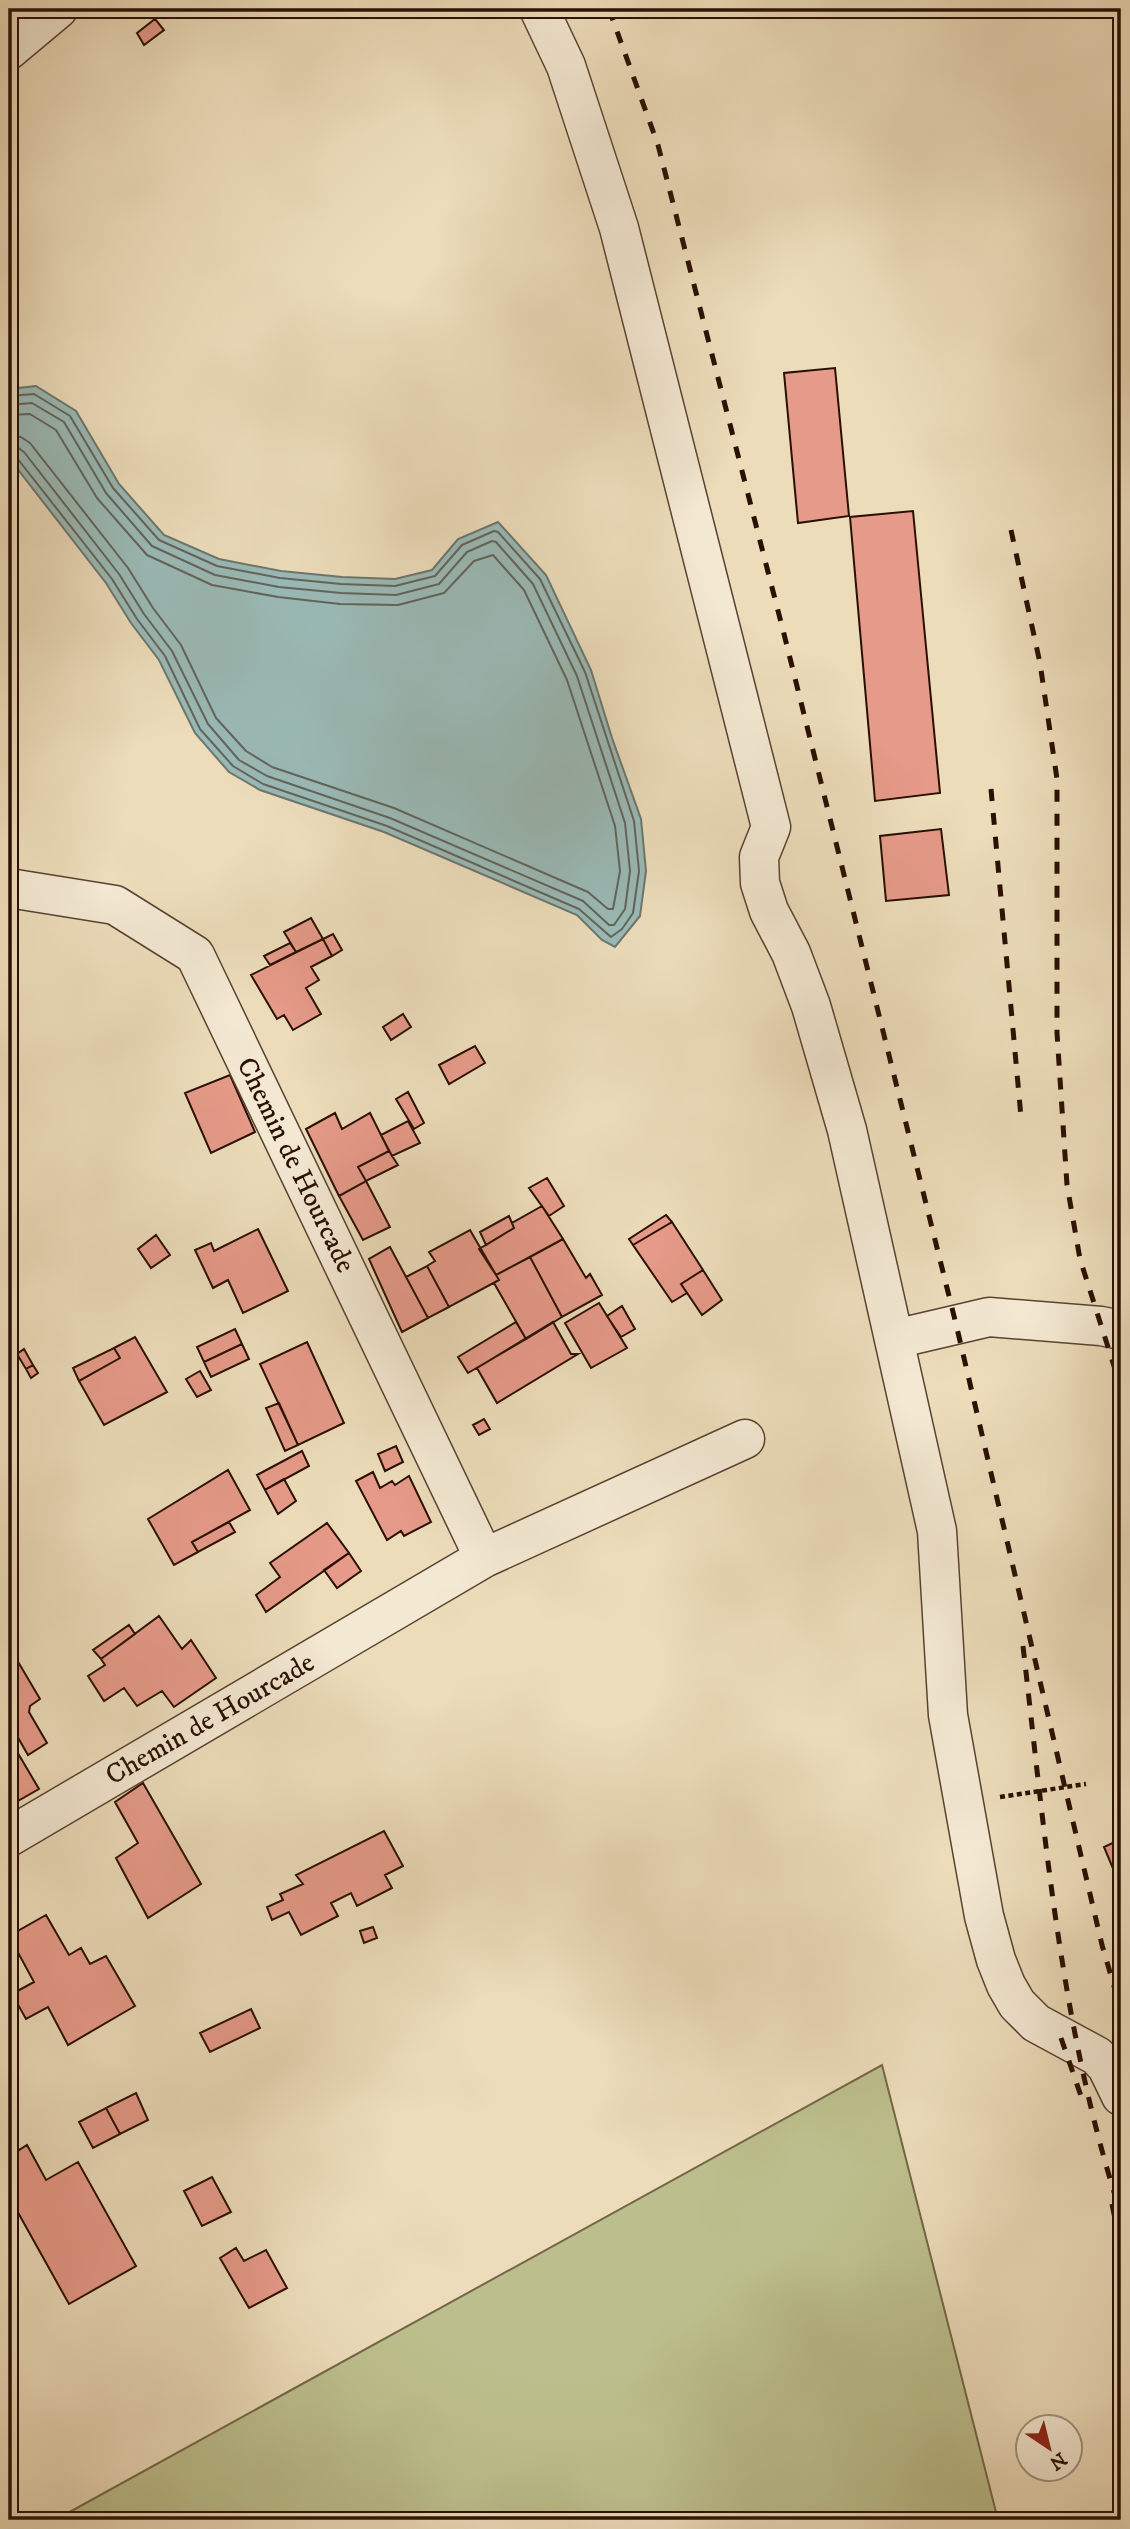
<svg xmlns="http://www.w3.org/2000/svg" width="1130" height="2529" viewBox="0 0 1130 2529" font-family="'IM FELL DW Pica',serif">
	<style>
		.green { fill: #bcbf8d; stroke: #736748; stroke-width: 2 }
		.water { fill: #9abab6; stroke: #6d766e; stroke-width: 2 }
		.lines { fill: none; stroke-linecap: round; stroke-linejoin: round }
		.shore { stroke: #62645c; stroke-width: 2 }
		.building { fill: #e69a89; stroke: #2a0f03; stroke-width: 2 }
		.minor-casing { stroke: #5a4231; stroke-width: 41 }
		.path { stroke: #2a0f03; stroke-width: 4.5; stroke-dasharray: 5 3.5; stroke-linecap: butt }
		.minor { stroke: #f3e8d2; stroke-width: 38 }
		.rail { stroke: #2a0f03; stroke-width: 5; stroke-dasharray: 12 12; stroke-linecap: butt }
		.labels { text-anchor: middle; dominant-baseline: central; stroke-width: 6; stroke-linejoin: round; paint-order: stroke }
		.street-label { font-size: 28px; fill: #2a0f03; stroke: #f3e8d2 }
	</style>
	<rect width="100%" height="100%" fill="#ecdcba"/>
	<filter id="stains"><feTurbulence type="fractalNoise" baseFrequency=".00286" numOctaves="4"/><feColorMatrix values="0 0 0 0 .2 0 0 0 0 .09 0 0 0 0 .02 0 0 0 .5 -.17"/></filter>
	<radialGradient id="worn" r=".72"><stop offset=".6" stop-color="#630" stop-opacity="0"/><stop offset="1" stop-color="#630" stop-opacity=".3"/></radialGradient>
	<path class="green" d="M882,2065L998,2520H55Z"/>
	<path class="water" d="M36,386L76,411L119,484L164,535L219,559L281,571L342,577L395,579L432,570L458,539L498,522L546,575L591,670L612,738L641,819L646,871L640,916L615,947L602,940L577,915L384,832L260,790L229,772L195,733L159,660L131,623L106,583L9,458V389Z"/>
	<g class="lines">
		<path class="shore" d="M9,396L34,394L70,416L113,488L159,540L217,566L280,578L341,584L395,586L435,576L462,545L494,531L498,532L540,579L585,672L634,821L639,871L633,913L622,929L611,937L579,909L387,826L263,784L233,766L200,729L165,656L137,619L112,579L17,458L9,455
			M9,405L32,403L64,422L106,493L152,546L215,575L279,587L341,593L396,595L439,584L467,552L492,541L496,542L533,584L577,676L625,823L630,871L625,909L614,925H609L583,901L390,818L267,776L239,760L208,724L172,651L144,614L119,574L24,452L17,447L9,446
			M9,415L30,414L56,430L97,498L147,555L212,585L278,597L340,604L398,605L444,593L474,561L493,555L524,590L567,680L615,826L620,871L613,909H608L588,892L394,808L272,767L246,751L216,718L181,645L153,608L128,568L30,443L21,437L9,436"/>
	</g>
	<path class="building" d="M155,19L164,30L144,45L137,33Z
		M835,368L849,516L798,523L784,373Z
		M913,511L940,793L875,801L850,517Z
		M941,829L949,895L886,901L880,836Z
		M311,918L323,939L296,952L284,932Z
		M333,934L342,950L332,956L323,939Z
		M323,939L332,956L311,967L319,980L306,988L321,1014L293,1030L284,1015L277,1019L251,975Z
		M290,943L296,952L270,965L264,956Z
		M403,1014L411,1027L391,1040L383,1027Z
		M475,1046L485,1063L449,1084L439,1065Z
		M230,1075L255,1132L211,1153L185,1093Z
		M408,1092L424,1123L414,1129L396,1099Z
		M335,1113L342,1129L370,1113L389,1151L358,1167L366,1181L339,1196L306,1129Z
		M408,1121L420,1143L392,1156L381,1135Z
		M389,1151L398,1165L366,1181L358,1167Z
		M547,1178L564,1206L549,1216L529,1188Z
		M366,1181L390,1227L363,1240L339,1196Z
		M542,1206L563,1239L496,1275L479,1249L514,1228L512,1223Z
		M666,1215L672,1222L633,1245L629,1239Z
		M509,1216L514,1228L486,1245L480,1232Z
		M672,1222L703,1270L681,1284L687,1293L672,1302L633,1245Z
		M258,1229L288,1291L243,1313L228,1280L213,1288L195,1250L211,1243L214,1251Z
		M470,1230L499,1280L449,1307L427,1266L435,1261L429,1252Z
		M156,1235L170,1255L151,1268L138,1249Z
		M563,1239L586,1278L590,1274L602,1295L562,1317L530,1257Z
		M390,1247L428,1318L402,1332L369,1259Z
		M530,1257L562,1317L526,1339L494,1283L499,1280L496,1275Z
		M427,1266L449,1307L428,1318L406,1277Z
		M703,1270L722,1300L702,1315L681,1284Z
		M599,1303L627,1348L591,1368L565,1323Z
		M622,1306L635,1329L621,1337L607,1316Z
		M516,1322L526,1339L468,1373L458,1357Z
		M553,1322L571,1354H578L497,1403L477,1368Z
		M235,1329L242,1344L204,1362L197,1347Z
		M135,1337L167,1392L104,1425L79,1381L120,1358L114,1348Z
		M307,1342L344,1423L298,1445L260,1364Z
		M242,1344L249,1359L211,1377L204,1362Z
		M114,1348L120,1358L79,1381L73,1368Z
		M24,1349L33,1365L26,1369L17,1354Z
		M33,1365L38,1373L31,1378L26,1369Z
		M200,1371L211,1390L197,1397L186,1379Z
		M279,1403L298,1445L285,1451L266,1408Z
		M484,1419L490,1429L479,1435L473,1425Z
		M396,1446L403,1462L385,1471L378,1454Z
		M302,1451L309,1466L265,1490L257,1475Z
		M228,1470L250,1510L192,1542L198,1552L174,1565L148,1519Z
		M373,1472L380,1488L392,1481L395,1485L409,1476L431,1522L404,1536L401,1531L387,1540L356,1481Z
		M284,1479L296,1501L278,1514L265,1490Z
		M229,1522L235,1532L198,1552L192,1542Z
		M327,1523L349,1553L266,1612L256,1595L280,1577L270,1563Z
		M349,1553L361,1571L337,1588L324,1570Z
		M159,1616L182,1649L191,1640L216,1678L174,1707L162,1691L137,1706L124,1688L104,1701L88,1676L105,1665L101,1659Z
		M129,1625L135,1634L101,1659L93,1650Z
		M17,1660L40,1699L30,1706L29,1712L47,1743L28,1755L9,1722V1664Z
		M9,1738L39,1789L9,1806Z
		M143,1783L201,1884L148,1918L116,1858L138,1843L115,1802Z
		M384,1831L403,1866L385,1875L392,1888L357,1906L351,1893L331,1903L338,1916L301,1935L289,1912L272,1920L267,1907L283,1900L280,1894L303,1884L296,1875Z
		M1121,1839V1882L1119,1883L1104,1847Z
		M46,1915L69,1955L81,1948L90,1964L106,1956L135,2006L68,2045L48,2007L26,2019L12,1994L34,1982L9,1936Z
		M373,1927L377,1938L364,1943L360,1931Z
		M251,2009L260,2028L210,2052L200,2033Z
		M136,2093L148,2120L120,2134L106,2108Z
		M106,2108L120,2134L93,2148L79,2122Z
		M9,2132L19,2150L27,2145L46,2180L78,2162L136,2266L69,2304L11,2200L9,2202Z
		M212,2177L231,2212L202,2226L184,2191Z
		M236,2248L244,2261L266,2250L287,2288L249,2308L220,2258Z"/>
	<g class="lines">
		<g class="minor-casing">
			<path id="minor" d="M539,9L566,66L619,228L771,827L759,857L760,883L769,911L791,953L811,1006L847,1130L937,1531L948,1715L984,1916L996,1960L1006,1985L1017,2004L1036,2023L1097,2056L1107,2067L1121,2096
				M9,50L58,9
				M9,888L115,905L195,955L484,1558
				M895,1339L989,1317L1101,1326L1121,1330
				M9,1837L484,1558L745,1439"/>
		</g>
		<path class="path" d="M1000,1797L1086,1784"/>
		<use href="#minor" class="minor"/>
		<path class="rail" d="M609,9L658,145L783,630L956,1324L1102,1945L1121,2010
			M1011,530L1040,663L1057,779V1033L1067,1185L1080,1259L1121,1388
			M991,789L1021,1117
			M1023,1646C1045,1836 1061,2031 1121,2214
			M1061,2038L1081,2096
			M1112,2204L1121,2248"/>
	</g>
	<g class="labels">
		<g class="street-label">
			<text transform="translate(296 1165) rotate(64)">Chemin de Hourcade</text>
			<text transform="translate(210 1719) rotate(-30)">Chemin de Hourcade</text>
		</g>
	</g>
	<rect width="1130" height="2529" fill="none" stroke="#ecdcba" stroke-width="35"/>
	<rect x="10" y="10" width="1109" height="2508" fill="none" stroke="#2a0f03" stroke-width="3.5"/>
	<rect x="18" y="18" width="1095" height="2494" fill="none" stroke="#2a0f03" stroke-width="2"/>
	<g transform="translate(1049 2448) rotate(145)"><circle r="33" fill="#f3e8d2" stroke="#a3917f" stroke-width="2"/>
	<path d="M0-5L12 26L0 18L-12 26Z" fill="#8f2418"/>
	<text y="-10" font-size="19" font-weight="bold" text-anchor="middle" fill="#2a0f03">N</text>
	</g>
	<rect width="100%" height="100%" filter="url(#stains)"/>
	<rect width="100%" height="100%" fill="url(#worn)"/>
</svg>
